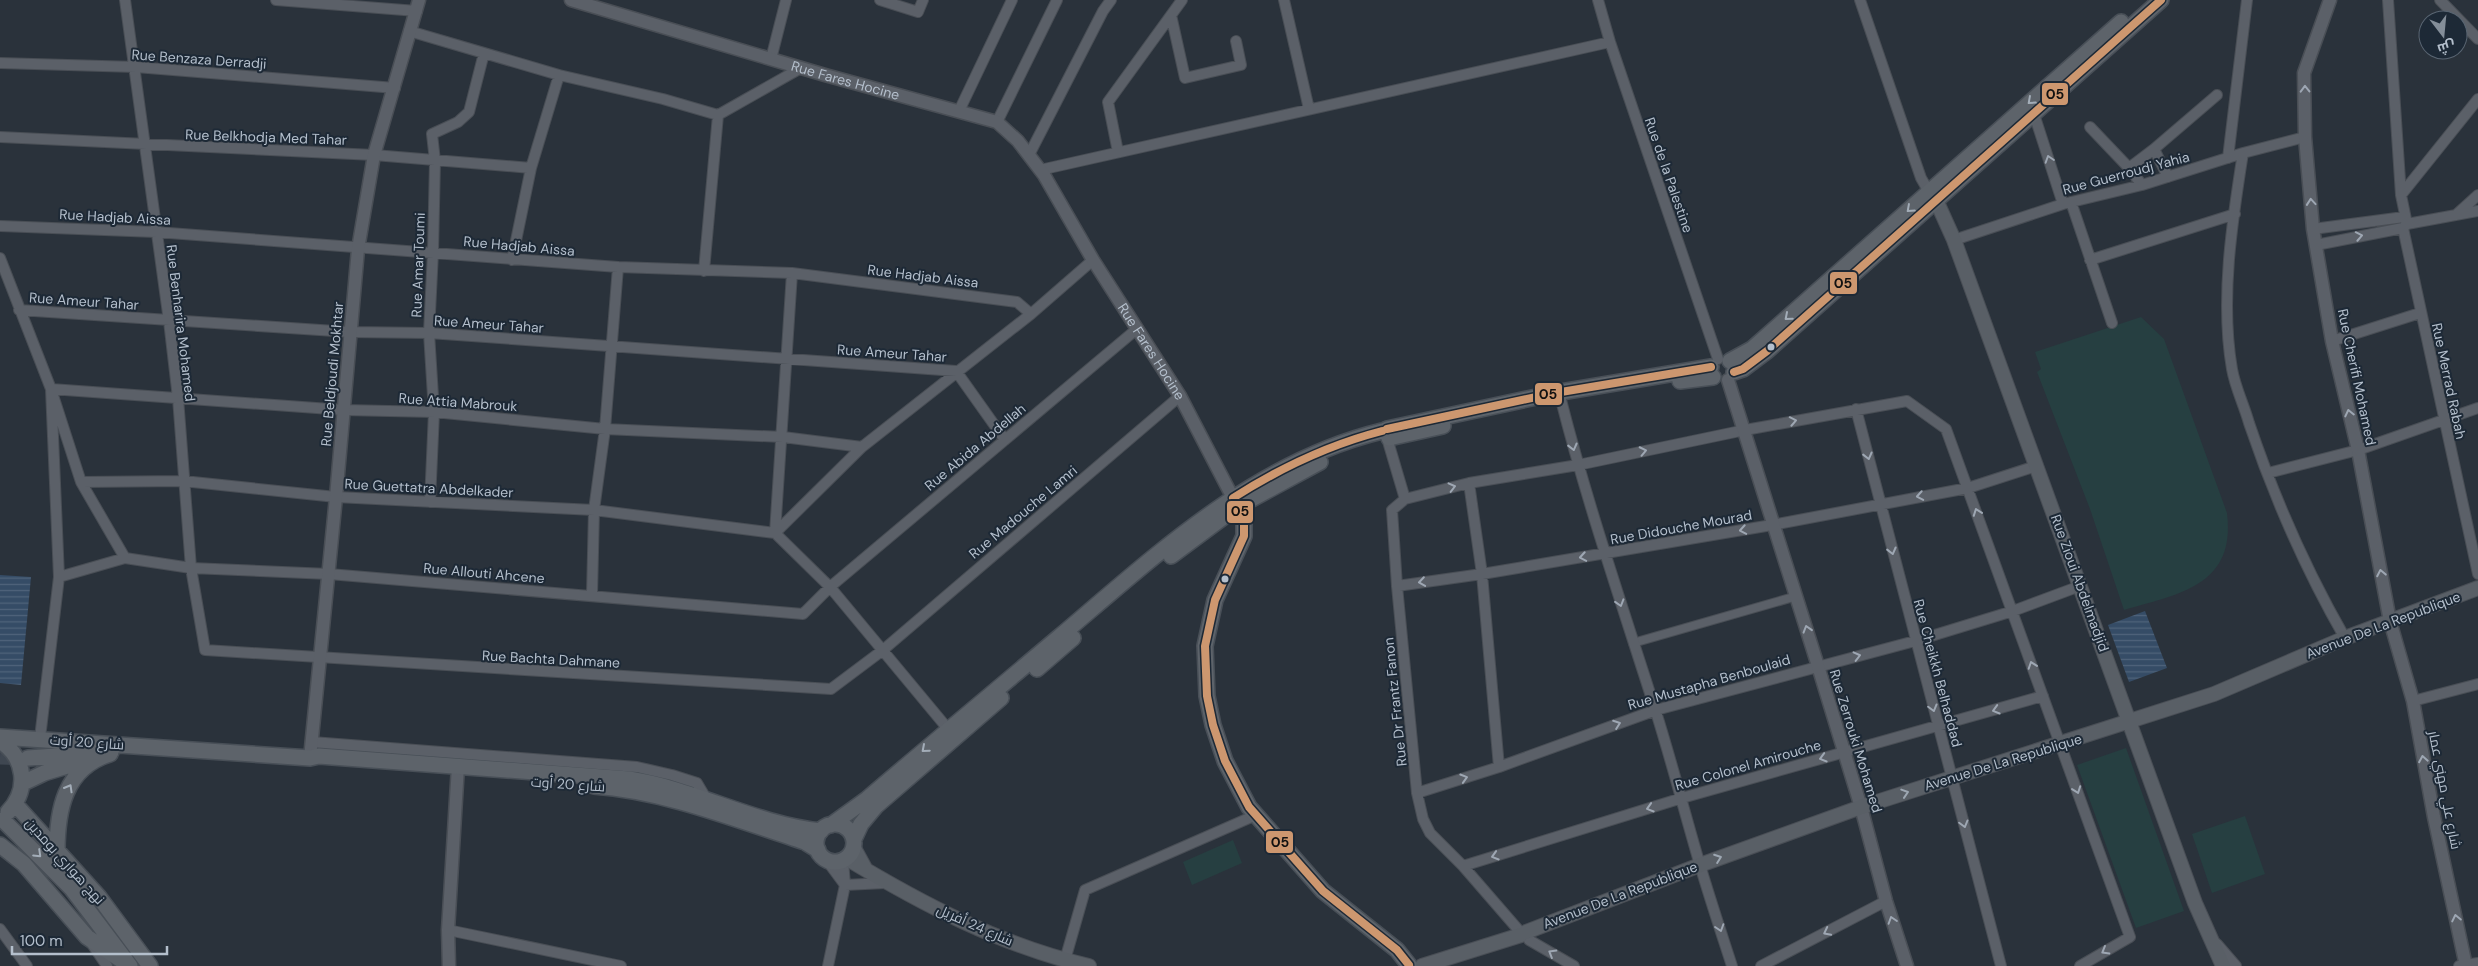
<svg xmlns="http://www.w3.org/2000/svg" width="2478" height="966" viewBox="0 0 2478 966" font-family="'DM Sans',Cairo,sans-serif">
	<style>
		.green { fill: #263f41 }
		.water { fill: url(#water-rules) }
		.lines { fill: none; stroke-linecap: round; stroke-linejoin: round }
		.primary-tunnel { stroke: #3f4751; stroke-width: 15; stroke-dasharray: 15 8; stroke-linecap: butt }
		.pedestrian-casing { stroke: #494e55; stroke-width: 10 }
		.minor-casing { stroke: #494e55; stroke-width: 12 }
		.tertiary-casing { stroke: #494e55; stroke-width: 15 }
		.secondary-casing { stroke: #494e55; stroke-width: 16 }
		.primary-casing { stroke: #484f57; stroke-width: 18 }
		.pedestrian { stroke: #5b6068; stroke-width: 8 }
		.minor { stroke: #5b6068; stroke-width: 10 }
		.tertiary { stroke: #5b6068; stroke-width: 12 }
		.secondary { stroke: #595f66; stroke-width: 14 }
		.primary { stroke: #5d636a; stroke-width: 15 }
		.bus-1-casing { stroke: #1d2936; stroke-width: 11 }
		.bus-1 { stroke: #cd976f; stroke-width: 8 }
		.oneway { stroke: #9ea7b3 }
		.oneway2 { stroke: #a3adb8 }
		.oneway3 { stroke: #9da7b2 }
		.bus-dot { fill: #b4bfcc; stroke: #1d2936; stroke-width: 2 }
		.labels { text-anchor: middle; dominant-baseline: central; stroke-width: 4; stroke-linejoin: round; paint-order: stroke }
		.street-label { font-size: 14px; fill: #b4bfcc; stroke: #1d2936 }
		.line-badge { stroke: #1d2936; stroke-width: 2 }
		.pale-badge-label { font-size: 14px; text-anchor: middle; font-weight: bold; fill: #111 }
	</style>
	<defs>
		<pattern id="water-rules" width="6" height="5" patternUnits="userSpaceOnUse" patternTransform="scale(1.25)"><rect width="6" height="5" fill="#354c66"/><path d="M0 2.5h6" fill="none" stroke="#50647b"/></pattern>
	</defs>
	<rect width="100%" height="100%" fill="#2a323b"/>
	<path class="green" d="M2141,317L2164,339L2227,513C2236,586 2179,594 2124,610L2090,509L2037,372L2041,369L2035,352Z
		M2126,748L2184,911L2136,928L2077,765Z
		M2245,816L2265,874L2212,893L2192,834Z
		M1233,840L1242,863L1192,885L1183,862Z"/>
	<path class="water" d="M0,575L31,577L21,685L0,683Z
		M2145,611L2167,668L2129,682L2108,625Z"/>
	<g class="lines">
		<path class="primary-tunnel" d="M0,757L26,758"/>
		<g class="pedestrian-casing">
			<path id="pedestrian" d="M1633,643L1797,596"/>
		</g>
		<g class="minor-casing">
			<path id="minor" d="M125,0L169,321L178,398L191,568L205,650L831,689L883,650L1180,396
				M276,0L417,11
				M880,0L918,12L923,0
				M1284,0L1309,109
				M1598,0L1610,42L1718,359
				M1860,0L1921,178L1929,192
				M2388,0L2401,195L2407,224
				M2440,0L2478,39
				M1171,15L1185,78L1241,65L1236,41
				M409,31L559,75L663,99L718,115
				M771,59L786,0
				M0,63L136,67L395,88
				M959,111L1012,0
				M2034,114L2063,204
				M997,122L1057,0
				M2090,127L2129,168
				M0,137L374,155L531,168
				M1118,152L1108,102L1182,0
				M2243,153C2232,222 2220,300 2232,369C2235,387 2244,405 2249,423C2274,497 2306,570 2345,638
				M1029,155L1103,11L1111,0
				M2228,158L2247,0
				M1040,170L1610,42
				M2168,177L2154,149L2217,95
				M2142,185L2129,168L2154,149
				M2401,195L2478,99
				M2071,202L2112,323
				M2457,214L2478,195
				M2407,224L2403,228L2478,574
				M2407,224L2478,211
				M0,226L156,232L618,267L792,273L1017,302L1031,314
				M2313,229L2404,217
				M1954,240L2063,204L2142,185L2243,153L2305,137
				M2316,245L2403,228
				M0,258L51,389L81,482L125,558
				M512,260L531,168L559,75
				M2090,260L2235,214
				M704,271L718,115L801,68
				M19,310L350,332L429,333L956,371L1005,440
				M2332,341L2420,313
				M1561,400C1588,506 1623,608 1656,712C1672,763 1685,814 1700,865C1710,899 1721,932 1732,966
				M1856,409L2001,966
				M1387,438L1405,499L1392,510L1397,586L1417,793L1423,819L1430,833L1463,866L1522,934
				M2268,473L2358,450L2478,408
				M81,482L183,481L336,497L594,510L775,533
				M1469,483L1482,574L1499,767
				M1405,499L1469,483L1578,465L1745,430L1907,401L1946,429L2130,937L2080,966
				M430,502L434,412L429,333L433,252L435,161L432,134L458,122L469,112L484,53
				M775,533L862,447L1031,314L1093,260
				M775,533L830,587L948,729
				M775,533L792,273
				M59,577L125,558L191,568L329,574L803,614L830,587L1138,328
				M1397,586L1482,574L1772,525L1968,488L2036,466
				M592,595L594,510L605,429L618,267
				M2413,701L2478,684
				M40,738L59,577L51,389L344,410L434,412L605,429L783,437L862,447
				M312,742L637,767L672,775L697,783L707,800
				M1417,793L1499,767L1656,710L1915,641L2013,611L2080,586
				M825,858L845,885
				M1463,866L1682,798L2043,696
				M845,885L885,883
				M0,929L27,966
				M448,930L621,966
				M1529,940L1574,966
				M92,944L107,966
				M2217,944L2236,966
				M1065,960L1085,890L1256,815
				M828,966L845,885L843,860
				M1761,966L1886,901
				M2459,966L2478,963"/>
		</g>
		<g class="tertiary-casing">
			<g id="tertiary">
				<path id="s1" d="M571,0L825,75L997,122L1018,141L1044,175L1093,260L1180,396L1233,498"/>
				<path d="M2330,0L2304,73L2305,137L2313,229L2332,341L2358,450L2390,621L2413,701L2434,817L2466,966"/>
				<path d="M1728,380L1818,666L1861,807L1886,901L1907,966"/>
				<path d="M310,758L336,497L358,249L374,155L419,0"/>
				<path d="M449,966L448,930L458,766"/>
			</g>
		</g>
		<g class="secondary-casing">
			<path id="secondary" d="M1936,200L1954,240L2195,903L2223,966
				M854,848L866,870
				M846,858C922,904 1002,946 1089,966
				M1526,932L1700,865L1861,807L2214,694L2345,638L2478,588
				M1422,966L1521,935"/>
		</g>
		<g class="primary-casing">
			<path id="primary" d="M1730,361L1752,349L2121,22
				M1734,372L1743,369L1767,351L2161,0
				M1680,381L1713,377
				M1387,429L1555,393L1711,367
				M1389,438L1443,426
				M1234,499L1244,519V536L1215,600L1205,646L1207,696L1213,725L1225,761L1249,807L1323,891L1397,950L1409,965
				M1171,556L1237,507L1320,462
				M1037,669L1073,638
				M0,737L310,758L319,756L629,779C695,789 755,824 821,831
				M0,741C26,758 29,790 8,812
				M28,758L111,752
				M23,783L44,773L87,760
				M594,786C665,791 737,820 805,842L818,850
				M15,804L99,897L150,966
				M3,820L72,889L130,966
				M816 843a19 19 0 1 1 38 0a19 19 0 1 1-38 0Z
				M831,825L867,799C930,745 994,692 1058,638C1156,555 1254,462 1382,431
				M854,839L861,824L876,806L1001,698
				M0,845L24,864L87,937L121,960
				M57,852C57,811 64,768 110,754"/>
		</g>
		<use href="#pedestrian" class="pedestrian"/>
		<use href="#minor" class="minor"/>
		<use href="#tertiary" class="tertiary"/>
		<use href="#secondary" class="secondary"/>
		<use href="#primary" class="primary"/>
		<g class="bus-1-casing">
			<path id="bus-1" d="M1734,372L1743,369L1767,351L2161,0
				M1387,429L1555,393L1711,367
				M1382,431C1328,445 1280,468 1233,498L1244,519V536L1215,600L1205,646L1207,696L1213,725L1225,761L1249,807L1323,891L1397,950L1409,965"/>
		</g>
		<use href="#bus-1" class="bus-1"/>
	</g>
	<defs><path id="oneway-chevron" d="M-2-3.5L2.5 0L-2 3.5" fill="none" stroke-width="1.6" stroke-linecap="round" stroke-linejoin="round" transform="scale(1.25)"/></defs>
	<g class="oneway">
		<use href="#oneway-chevron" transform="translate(2305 89) rotate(-91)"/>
		<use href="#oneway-chevron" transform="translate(2049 159) rotate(-108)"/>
		<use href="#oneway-chevron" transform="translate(2311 202) rotate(-95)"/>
		<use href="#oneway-chevron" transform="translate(2359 236) rotate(-11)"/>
		<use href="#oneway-chevron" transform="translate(2349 413) rotate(-103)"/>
		<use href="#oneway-chevron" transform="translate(1793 421) rotate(-11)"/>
		<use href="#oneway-chevron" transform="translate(1573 447) rotate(76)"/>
		<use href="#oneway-chevron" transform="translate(1643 451) rotate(-12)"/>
		<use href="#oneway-chevron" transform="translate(1868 456) rotate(76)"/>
		<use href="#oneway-chevron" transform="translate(1452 487) rotate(-14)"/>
		<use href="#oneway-chevron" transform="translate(1920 496) rotate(170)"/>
		<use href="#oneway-chevron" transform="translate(1977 512) rotate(-110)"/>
		<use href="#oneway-chevron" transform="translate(1743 530) rotate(170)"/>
		<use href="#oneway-chevron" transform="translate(1892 551) rotate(76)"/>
		<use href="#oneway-chevron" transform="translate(1583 557) rotate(170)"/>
		<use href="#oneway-chevron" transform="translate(2381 573) rotate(-101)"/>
		<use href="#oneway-chevron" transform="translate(1422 582) rotate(172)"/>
		<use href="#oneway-chevron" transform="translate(1620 603) rotate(73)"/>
		<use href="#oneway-chevron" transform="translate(1807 629) rotate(-107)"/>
		<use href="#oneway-chevron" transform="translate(1857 656) rotate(-14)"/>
		<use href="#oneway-chevron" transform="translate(2032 665) rotate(-109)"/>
		<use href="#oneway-chevron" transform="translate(1933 708) rotate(75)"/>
		<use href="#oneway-chevron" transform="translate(1996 710) rotate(164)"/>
		<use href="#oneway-chevron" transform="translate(1617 724) rotate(-20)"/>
		<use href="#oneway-chevron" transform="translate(1823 758) rotate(164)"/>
		<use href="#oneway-chevron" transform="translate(2423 759) rotate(-100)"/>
		<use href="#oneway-chevron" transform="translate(1464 778) rotate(-17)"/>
		<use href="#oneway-chevron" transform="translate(2077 790) rotate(70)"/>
		<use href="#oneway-chevron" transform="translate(1650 808) rotate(163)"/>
		<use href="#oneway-chevron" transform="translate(1964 824) rotate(75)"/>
		<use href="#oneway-chevron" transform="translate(1495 856) rotate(163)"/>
		<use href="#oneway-chevron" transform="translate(2456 918) rotate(-102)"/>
		<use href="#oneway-chevron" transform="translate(1892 920) rotate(-108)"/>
		<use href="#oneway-chevron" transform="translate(1720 928) rotate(72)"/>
		<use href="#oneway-chevron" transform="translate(1827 932) rotate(153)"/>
		<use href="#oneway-chevron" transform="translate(2105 951) rotate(150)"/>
		<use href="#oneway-chevron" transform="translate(1552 953) rotate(-149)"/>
	</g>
	<g class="oneway2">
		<use href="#oneway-chevron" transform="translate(2031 101) rotate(138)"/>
		<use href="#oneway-chevron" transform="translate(1910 209) rotate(138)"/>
		<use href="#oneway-chevron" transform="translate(1788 317) rotate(139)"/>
		<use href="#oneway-chevron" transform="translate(925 749) rotate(139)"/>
		<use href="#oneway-chevron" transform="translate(69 788) rotate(-60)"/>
		<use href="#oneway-chevron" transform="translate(38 854) rotate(44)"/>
	</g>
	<g class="oneway3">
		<use href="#oneway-chevron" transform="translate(1905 793) rotate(-18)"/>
		<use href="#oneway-chevron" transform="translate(1718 858) rotate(-20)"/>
	</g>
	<g class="bus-dot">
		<circle cx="1771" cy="347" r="4.5"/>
		<circle cx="1225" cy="579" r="4.5"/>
	</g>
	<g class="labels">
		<g class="street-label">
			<text transform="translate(199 59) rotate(4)">Rue Benzaza Derradji</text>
			<text stroke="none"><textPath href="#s1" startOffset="286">Rue Fares Hocine</textPath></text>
			<text transform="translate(266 137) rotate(2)">Rue Belkhodja Med Tahar</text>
			<text transform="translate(2126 173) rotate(-15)">Rue Guerroudj Yahia</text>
			<text transform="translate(1669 175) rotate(71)">Rue de la Palestine</text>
			<text transform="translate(115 217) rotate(3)">Rue Hadjab Aissa</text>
			<text transform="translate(519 246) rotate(5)">Rue Hadjab Aissa</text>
			<text transform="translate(418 265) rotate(-88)">Rue Amar Toumi</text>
			<text transform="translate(923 276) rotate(7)">Rue Hadjab Aissa</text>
			<text transform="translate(84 301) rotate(4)">Rue Ameur Tahar</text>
			<text transform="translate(181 323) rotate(83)">Rue Benharira Mohamed</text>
			<text transform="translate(489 324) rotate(4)">Rue Ameur Tahar</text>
			<text stroke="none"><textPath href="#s1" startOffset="721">Rue Fares Hocine</textPath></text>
			<text transform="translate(892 353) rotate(4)">Rue Ameur Tahar</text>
			<text transform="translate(332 374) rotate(-85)">Rue Beldjoudi Mokhtar</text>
			<text transform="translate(2357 377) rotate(78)">Rue Cherifi Mohamed</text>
			<text transform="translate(2449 381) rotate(78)">Rue Merrad Rabah</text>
			<text transform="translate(458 402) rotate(4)">Rue Attia Mabrouk</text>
			<text transform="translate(975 447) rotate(-40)">Rue Abida Abdellah</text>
			<text transform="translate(429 488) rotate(3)">Rue Guettatra Abdelkader</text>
			<text transform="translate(1023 512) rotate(-40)">Rue Madouche Lamri</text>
			<text transform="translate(1681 527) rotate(-10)">Rue Didouche Mourad</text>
			<text transform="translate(484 573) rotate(5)">Rue Allouti Ahcene</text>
			<text transform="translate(2080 583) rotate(70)">Rue Zioui Abdelmadjid</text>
			<text transform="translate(2383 625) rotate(-21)">Avenue De La Republique</text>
			<text transform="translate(551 659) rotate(3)">Rue Bachta Dahmane</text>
			<text transform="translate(1938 673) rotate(75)">Rue Cheikkh Belhaddad</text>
			<text transform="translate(1709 682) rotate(-16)">Rue Mustapha Benboulaid</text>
			<text transform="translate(1395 702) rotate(-96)">Rue Dr Frantz Fanon</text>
			<text transform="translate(1856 741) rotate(73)">Rue Zerrouki Mohamed</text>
			<text transform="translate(87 742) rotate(4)">شارع 20 أوت</text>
			<text transform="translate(2003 762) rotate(-17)">Avenue De La Republique</text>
			<text transform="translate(1748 765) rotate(-16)">Rue Colonel Amirouche</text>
			<text transform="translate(568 784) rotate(4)">شارع 20 أوت</text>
			<text transform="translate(2445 790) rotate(79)">شارع علي مهني عمار</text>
			<text transform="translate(65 861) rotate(48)">نهج هواري بومدين</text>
			<text transform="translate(1620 895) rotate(-21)">Avenue De La Republique</text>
			<text transform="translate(975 925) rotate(24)">شارع 24 أفريل</text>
		</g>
	</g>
	<g class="line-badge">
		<rect x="2041" y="82" width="28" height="24" rx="5" fill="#cd976f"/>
		<rect x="1829" y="271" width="29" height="24" rx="5" fill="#cd976f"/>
		<rect x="1534" y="382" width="29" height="24" rx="5" fill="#cd976f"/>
		<rect x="1226" y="500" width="28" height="24" rx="5" fill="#cd976f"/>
		<rect x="1265" y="830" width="29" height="24" rx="5" fill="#cd976f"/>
	</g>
	<g class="pale-badge-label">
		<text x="2055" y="99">05</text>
		<text x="1843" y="288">05</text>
		<text x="1548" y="399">05</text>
		<text x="1240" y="516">05</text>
		<text x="1280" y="847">05</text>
	</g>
	<g transform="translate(2443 35) rotate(164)"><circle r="24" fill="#1d2936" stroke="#596572"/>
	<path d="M0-4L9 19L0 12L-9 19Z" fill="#848e99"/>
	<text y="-8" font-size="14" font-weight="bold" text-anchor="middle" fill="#b4bfcc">ش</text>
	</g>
	<path d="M12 946v8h155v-8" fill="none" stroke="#b4bfcc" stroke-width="2.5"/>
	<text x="20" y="946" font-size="15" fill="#b4bfcc" stroke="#1d2936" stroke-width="4" paint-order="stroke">100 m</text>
</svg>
